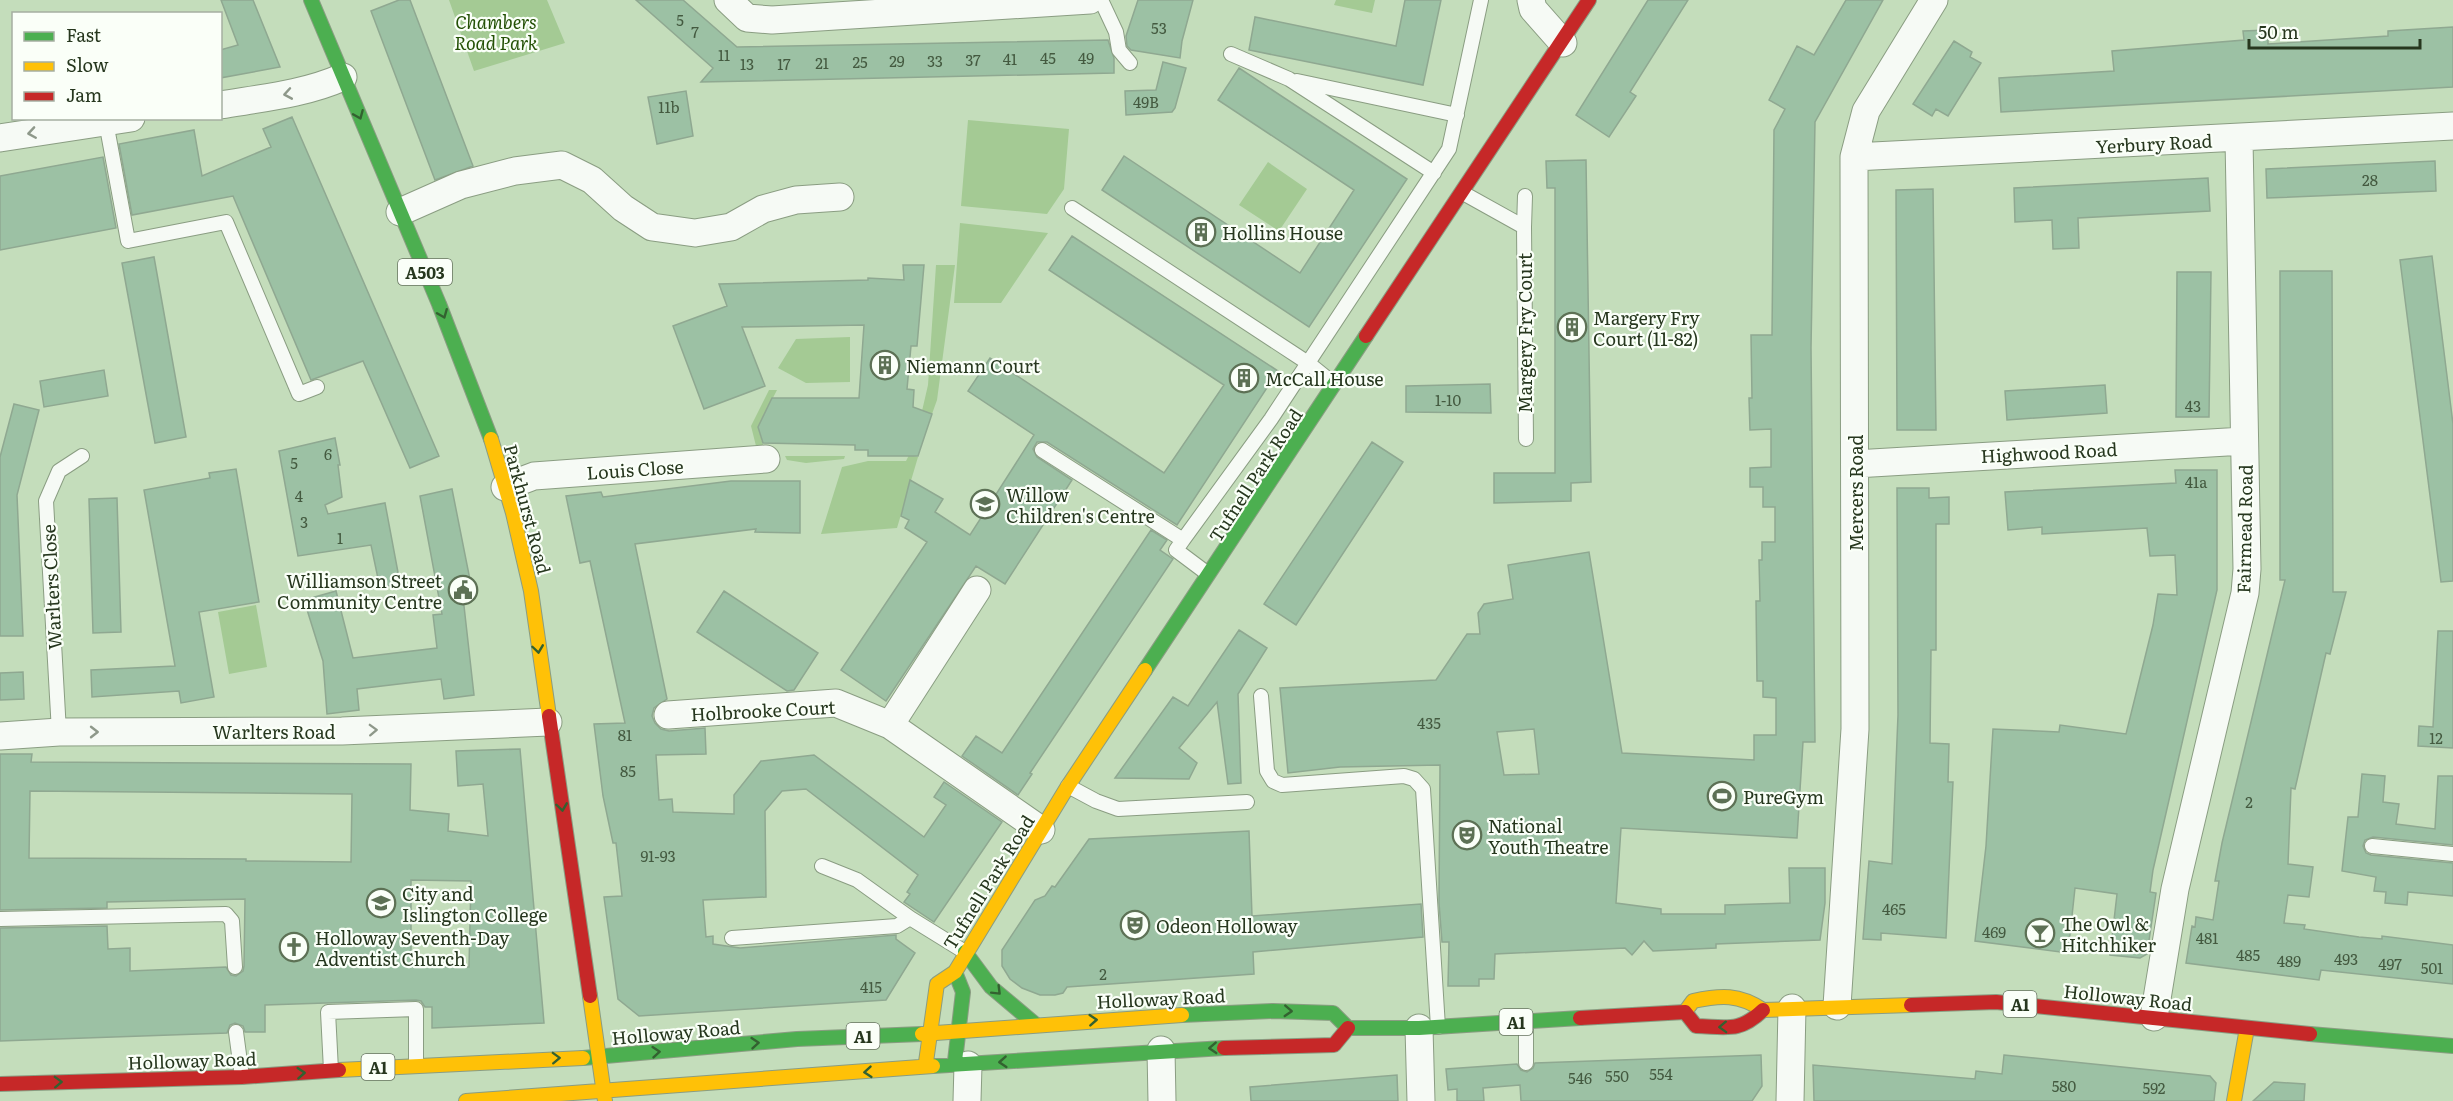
<svg xmlns="http://www.w3.org/2000/svg" width="2453" height="1101" viewBox="0 0 2453 1101" font-family="Literata,serif">
	<style>
		.green { fill: #a4ca94 }
		.building { fill: #9cc1a4; stroke: #8fa891; stroke-width: 1.5; fill-rule: evenodd }
		.lines { fill: none; stroke-linecap: round; stroke-linejoin: round }
		.lane-casing { stroke: #8a9d82; stroke-width: 16 }
		.street-casing { stroke: #8a9d82; stroke-width: 29 }
		.fast-casing { stroke: #8a9d82; stroke-width: 16 }
		.slow-casing { stroke: #8a9d82; stroke-width: 16 }
		.jam-casing { stroke: #8a9d82; stroke-width: 16 }
		.lane { stroke: #f6faf5; stroke-width: 14 }
		.street { stroke: #f6faf5; stroke-width: 27 }
		.fast { stroke: #4caf50; stroke-width: 14 }
		.slow { stroke: #ffc107; stroke-width: 14 }
		.jam { stroke: #c62828; stroke-width: 14 }
		.oneway { stroke: #8e988a }
		.oneway2 { stroke: #336130 }
		.labels { text-anchor: middle; dominant-baseline: central; stroke-width: 4.5; stroke-linejoin: round; paint-order: stroke }
		.number-label { font-size: 15px; fill: #445a40 }
		.shield { fill: #fafff8; stroke: #66735f; stroke-width: 1.5 }
		.shield-label { font-size: 16px; font-weight: bold; fill: #26371e }
		.park-label { font-size: 18px; font-style: italic; fill: #245106; stroke: #fafff8 }
		.street-label { font-size: 18px; fill: #26371e; stroke: #fafff8 }
		.poi-label { font-size: 18px; fill: #26371e; stroke: #fafff8; text-anchor: start }
	</style>
	<rect width="100%" height="100%" fill="#c4ddbb"/>
	<path class="green" d="M449,0H547L565,43L474,71Z
		M1336,0H1375L1372,13L1334,5Z
		M968,120L1069,129L1064,189L1047,214L961,206Z
		M1268,162L1307,189L1279,231L1239,205Z
		M960,223L1048,233L1001,303H954Z
		M936,265H955L937,400L932,414L922,411L928,385Z
		M850,337V382L806,383L778,368L796,339Z
		M769,390H777L758,427L763,445L756,446L751,426Z
		M909,455L918,457L897,528L821,534L842,467L868,461H906Z
		M785,456H845L844,459L806,463L787,460Z
		M256,605L267,667L229,674L218,612Z"/>
	<path class="building" d="M221,0H253L280,67L220,78V50L238,45Z
		M399,0H410L473,166L435,180L371,11Z
		M636,0H683L737,47L1108,40L1114,58V73L701,82L713,68Z
		M1138,0H1193L1182,41L1180,58L1131,50L1127,46L1126,36Z
		M1405,0H1441L1423,85L1249,50L1255,17L1396,46Z
		M1648,0H1688L1630,92L1636,96L1609,137L1576,115Z
		M1846,0H1883L1815,122L1811,348L1815,742H1803L1797,838L1621,828L1616,903L1661,909V914H1725V905L1790,903L1789,868H1825V903L1820,940L1716,944V948L1653,951L1644,941L1632,955L1625,948L1495,954L1494,979H1479V986H1448L1449,942H1442L1439,903L1440,765L1340,767L1288,773L1280,688L1436,680L1467,634H1480L1478,613L1484,604L1513,599L1508,565L1589,552L1622,753L1754,760V735H1776V698L1763,697V681H1757L1756,601H1760L1759,560H1762V542H1775V507H1763V487H1750V468L1771,467V429L1750,430L1749,398H1752L1751,335H1772L1774,130L1785,109L1769,100L1797,46L1814,55ZM1534,729L1539,774L1504,775L1497,732Z
		M2453,27V87L2001,112L1999,78L2114,71L2112,51L2244,40L2243,31L2268,30V44L2388,36V31Z
		M1954,41L1972,52L1970,57L1981,63L1948,116L1936,109L1932,116L1913,104Z
		M1163,62L1186,68L1175,108L1172,112L1126,115L1125,91L1156,90Z
		M1239,68L1407,179L1309,327L1102,190L1124,156L1300,273L1354,190L1218,100Z
		M686,91L693,136L657,144L648,97Z
		M292,117L439,456L410,468L363,361L311,380L233,196L132,215L119,144L194,130L202,176L271,147L263,129Z
		M103,157L116,228L0,250V176Z
		M1586,160L1591,482L1571,483V501L1494,503V473H1555V188H1547L1546,161Z
		M2435,161L2436,191L2267,198L2266,169Z
		M2208,178L2210,211L2078,218L2079,248L2053,249L2052,220L2015,222L2014,188Z
		M1933,189L1936,430H1897L1896,190Z
		M1072,236L1278,371L1177,525L1047,442H1037L1033,449L1037,457L1072,480L1005,584L976,566L886,701L841,670L927,542L905,528L909,520L901,516L910,480L943,499L935,512L970,535L1034,435L968,391L990,358L1164,473L1224,385L1049,270Z
		M2432,256L2453,424V581L2441,582L2400,260Z
		M154,257L186,437L155,443L122,263Z
		M903,265H924L917,346H911L907,389L914,390L913,407L932,414L918,456H868V450H855V445L763,443L758,427L772,398H859L864,325L742,327L765,386L704,409L673,326L727,306L719,284L868,280V278L904,280Z
		M2280,271H2332L2333,592H2346L2330,654L2326,653L2295,789L2291,788L2288,864L2313,867L2309,897L2288,895L2284,923L2305,925L2304,929L2359,937L2382,939V936L2453,945V984L2321,970L2319,980L2186,963L2192,926L2195,927L2196,917L2213,920L2219,881H2215L2222,843L2285,580H2280Z
		M2177,272H2211L2209,417H2176Z
		M104,370L108,396L44,407L40,381Z
		M1490,384L1491,413L1406,412V386Z
		M2105,385L2107,413L2007,420L2005,391Z
		M14,404L39,410L17,495L23,636H0V457Z
		M335,438L340,465H338L342,497L325,505L328,514L385,503L400,583L380,588L371,545L298,556L279,451Z
		M1372,442L1403,462L1296,625L1264,604Z
		M236,469L259,602L199,612L214,697L181,703L179,691L92,697L91,670L175,666L144,490L210,478L209,473Z
		M2175,470H2217V590L2153,870L2150,892L2156,893L2147,954L2140,958L2110,955L2117,894L2075,888L2068,953L1975,941L1986,846L1993,729L2059,732L2060,725L2126,734L2153,625L2158,594L2177,595L2175,555L2150,556L2147,528L2042,534V527L2008,530L2005,492L2176,483Z
		M731,481H800V533L755,532L756,529L635,544L667,699L654,708L652,716L655,723L661,729L669,731L705,728L706,754L656,755L659,800L672,799L673,812L734,814V795L761,761L814,755L924,837L946,805L934,797L944,782L1002,822L934,922L904,902L910,894L907,892L918,875L806,789L782,791L765,811L766,897L703,900L706,937L713,936V944L740,948L896,935V939L915,953L886,1000L639,1016L618,999L604,897L622,896L616,843H613L603,796L594,724L625,723L590,561L580,563L566,496L601,492L603,497Z
		M1897,488H1929V498L1949,497V524H1936V650H1931L1930,743L1949,744L1948,782H1953L1946,938L1881,933V940L1863,939L1869,861L1892,864L1898,715Z
		M452,489L473,595L463,597L474,695L444,699L441,679L357,689L359,710L327,714L323,661L304,600L336,591L353,658L437,648L433,615L442,614L420,496Z
		M117,498L121,632L93,633L89,499Z
		M1151,530L1167,540L1160,550L1173,559L1030,773L1032,774L1018,795L962,756L976,736L1002,753Z
		M724,591L818,653L794,690L787,691L697,632Z
		M1239,630L1267,648L1238,694L1241,783L1228,784L1217,702L1179,748L1197,763L1189,779L1115,778L1173,697L1188,706Z
		M2438,631H2453V748L2418,746L2419,726L2433,727Z
		M23,672L24,699L0,700V673Z
		M520,749L544,1023L432,1028V1007H425L421,1001L416,1000L265,1005V1032H245L243,1026L235,1023L230,1025L227,1033L0,1041V928L107,926L108,949L130,948V971L226,967L231,975L236,976L243,971L244,966L245,899L107,902V908L0,910V754H32L31,762L411,764L410,810L449,814L448,831L488,836L483,784L458,786L456,751ZM30,791L352,794L351,862L246,861V859L29,858ZM411,880L471,881L469,967L411,966Z
		M2362,774L2385,776L2383,802L2399,804L2396,824L2435,829L2438,776H2453V845L2373,837L2365,840L2363,846L2366,853L2371,855L2453,863V896L2408,892L2407,905L2385,903L2386,892L2374,891L2376,877L2342,871L2348,817H2358Z
		M1249,831L1252,916L1421,904L1423,937L1253,952L1254,974L1067,987L1063,993L1055,995H1040L1022,988L1010,979L1002,966V950L1035,900L1045,896L1052,886L1055,887L1089,839Z
		M1761,1055L1762,1086L1752,1101H1521L1520,1085L1483,1088L1484,1101H1457V1089L1448,1090L1446,1069L1517,1064L1521,1070L1527,1072L1533,1068L1535,1063Z
		M2004,1055L2210,1076L2216,1083L2214,1101H1814L1813,1065L1975,1079L1976,1071L2002,1074Z
		M1397,1075L1398,1101H1251L1250,1087Z
		M2274,1082L2305,1084L2304,1101H2253Z"/>
	<g class="lines">
		<g class="lane-casing">
			<path id="lane" d="M1101,0L1116,32L1119,50L1130,63
				M1231,54L1289,79L1434,173
				M1297,81L1457,115
				M106,122L128,241L226,222L299,394L317,387
				M1463,193L1524,227L1526,439
				M1072,208L1308,363L1334,384
				M1524,227L1525,196
				M1042,450L1183,540L1176,550L1208,574
				M1183,540L1271,419L1449,149L1481,0
				M1261,696L1267,771L1273,781L1282,785L1404,776L1414,779L1423,789L1438,1027
				M59,732L46,501L59,471L82,456
				M1068,786L1096,801L1118,809L1247,802
				M2372,846L2453,854
				M822,866L857,880L910,918L965,952
				M0,919L226,914L232,921L235,967
				M732,938L897,926L910,918
				M1526,1022V1063
				M236,1032L242,1077
				M331,1070L328,1012L416,1009V1064"/>
		</g>
		<g class="street-casing">
			<path id="street" d="M728,0L747,18L772,20L1090,0
				M1531,0L1533,9L1563,43
				M220,105C262,98 305,94 343,77
				M0,138L131,118
				M1854,157L2453,126
				M400,212L461,185L515,171L562,165L592,180L623,208L652,227L695,233L731,227L763,209L796,200L840,197
				M1855,464L2244,441
				M505,487L534,476L766,459
				M668,715L836,703L890,725L1041,830
				M890,725L977,590
				M0,736L59,732L342,731L548,722
				M1837,1006L1855,729L1854,157L1866,111L1934,0
				M2154,1017L2175,889L2245,593L2247,569L2239,139
				M1419,1028L1421,1101
				M1161,1050L1162,1101
				M967,1101L968,1065
				M1790,1101L1792,1008"/>
		</g>
		<g class="fast-casing">
			<path id="fast" d="M311,0L439,304L491,439
				M1145,670L1366,336
				M965,952L991,987L1035,1024
				M955,972L963,992L955,1061
				M1182,1015L1273,1011L1333,1013L1348,1028H1419L1580,1018
				M2310,1034L2453,1046
				M583,1058L797,1039L922,1034
				M933,1066L1224,1048"/>
		</g>
		<g class="slow-casing">
			<path id="slow" d="M491,439L513,513L531,591L549,716
				M590,996L605,1101
				M1685,1012L1693,1001C1721,995 1739,994 1763,1010L1911,1005
				M922,1034L1182,1015
				M926,1062L937,984L955,972L1068,786L1145,670
				M339,1070L583,1058
				M466,1101L933,1066
				M2234,1101L2247,1028"/>
		</g>
		<g class="jam-casing">
			<path id="jam" d="M1366,336L1589,0
				M549,716L590,996
				M1911,1005L1996,1002L2310,1034
				M1685,1012L1696,1026C1727,1027 1739,1033 1763,1010
				M1580,1018L1685,1012
				M1224,1048L1334,1045L1348,1028
				M0,1084L242,1077L339,1070"/>
		</g>
		<use href="#lane" class="lane"/>
		<use href="#street" class="street"/>
		<use href="#fast" class="fast"/>
		<use href="#slow" class="slow"/>
		<use href="#jam" class="jam"/>
	</g>
	<defs><path id="oneway-chevron" d="M-2-3.5L2.5 0L-2 3.5" fill="none" stroke-width="1.6" stroke-linecap="round" stroke-linejoin="round" transform="scale(1.5)"/></defs>
	<g class="oneway">
		<use href="#oneway-chevron" transform="translate(288 94) rotate(170)"/>
		<use href="#oneway-chevron" transform="translate(32 133) rotate(171)"/>
		<use href="#oneway-chevron" transform="translate(373 730) rotate(-2)"/>
		<use href="#oneway-chevron" transform="translate(94 732)"/>
	</g>
	<g class="oneway2">
		<use href="#oneway-chevron" transform="translate(359 115) rotate(67)"/>
		<use href="#oneway-chevron" transform="translate(443 314) rotate(68)"/>
		<use href="#oneway-chevron" transform="translate(538 649) rotate(82)"/>
		<use href="#oneway-chevron" transform="translate(562 807) rotate(82)"/>
		<use href="#oneway-chevron" transform="translate(997 991) rotate(45)"/>
		<use href="#oneway-chevron" transform="translate(1288 1011) rotate(3)"/>
		<use href="#oneway-chevron" transform="translate(1093 1020) rotate(-4)"/>
		<use href="#oneway-chevron" transform="translate(1723 1027) rotate(178)"/>
		<use href="#oneway-chevron" transform="translate(755 1043) rotate(-5)"/>
		<use href="#oneway-chevron" transform="translate(1213 1048) rotate(177)"/>
		<use href="#oneway-chevron" transform="translate(656 1052) rotate(-5)"/>
		<use href="#oneway-chevron" transform="translate(556 1058) rotate(-2)"/>
		<use href="#oneway-chevron" transform="translate(1003 1062) rotate(176)"/>
		<use href="#oneway-chevron" transform="translate(868 1072) rotate(175)"/>
		<use href="#oneway-chevron" transform="translate(301 1073) rotate(-4)"/>
		<use href="#oneway-chevron" transform="translate(58 1082) rotate(-2)"/>
	</g>
	<defs>
		<g id="building-ring" transform="scale(1.5)"><circle r="9.5" fill="#fafff8" stroke="#5d7155" stroke-width="1.5"/><path d="M-4-6H4V6H1V3H-1V6H-4ZM-2.5-4.3h1.7v1.8h-1.7ZM.8-4.3h1.7v1.8H.8ZM-2.5-1h1.7V.8h-1.7ZM.8-1h1.7V.8H.8Z" fill="#5d7155"/></g>
		<g id="school-ring" transform="scale(1.5)"><circle r="9.5" fill="#fafff8" stroke="#5d7155" stroke-width="1.5"/><path d="M0-5L7-2L0 1L-7-2ZM-4 1L0 2.5L4 1V4Q0 6-4 4Z" fill="#5d7155"/></g>
		<g id="civic-ring" transform="scale(1.5)"><circle r="9.5" fill="#fafff8" stroke="#5d7155" stroke-width="1.5"/><path d="M-.6-6.5H3V-4.5H.6V-3L4-1V1h2V6H-6V1h2V-1L-.6-3ZM-1.2 2.5V6h2.4V2.5Z" fill="#5d7155"/></g>
		<g id="stadium-ring" transform="scale(1.5)"><circle r="9.5" fill="#fafff8" stroke="#5d7155" stroke-width="1.5"/><path d="M0-5a6.5 5 0 1 0 0 10a6.5 5 0 1 0 0-10ZM-3.5-1.8h7v3.6h-7Z" fill="#5d7155"/></g>
		<g id="theatre-ring" transform="scale(1.5)"><circle r="9.5" fill="#fafff8" stroke="#5d7155" stroke-width="1.5"/><path d="M-5-5.5Q0-4 5-5.5V0Q5 5 0 6Q-5 5-5 0ZM-3.3-2.5H-1v1.5H-3.3ZM1-2.5H3.3v1.5H1ZM-2.8 1Q0 5.5 2.8 1Z" fill="#5d7155"/></g>
		<g id="university-ring" transform="scale(1.5)"><circle r="9.5" fill="#fafff8" stroke="#5d7155" stroke-width="1.5"/><path d="M0-5L7-2L0 1L-7-2ZM-4 1L0 2.5L4 1V4Q0 6-4 4Z" fill="#5d7155"/></g>
		<g id="bar-ring" transform="scale(1.5)"><circle r="9.5" fill="#fafff8" stroke="#5d7155" stroke-width="1.5"/><path d="M-6-5H6L.8 .8V4.5H3.5V6h-7V4.5H-.8V.8Z" fill="#5d7155"/></g>
		<g id="church-ring" transform="scale(1.5)"><circle r="9.5" fill="#fafff8" stroke="#5d7155" stroke-width="1.5"/><path d="M-1.2-6h2.4v3.5h3.3v2.4h-3.3V6h-2.4V-.1h-3.3v-2.4h3.3Z" fill="#5d7155"/></g>
	</defs>
	<g fill-rule="evenodd">
		<use href="#building-ring" x="1201" y="232"/>
		<use href="#building-ring" x="1572" y="327"/>
		<use href="#building-ring" x="885" y="365"/>
		<use href="#building-ring" x="1244" y="378"/>
		<use href="#school-ring" x="985" y="504"/>
		<use href="#civic-ring" x="463" y="590"/>
		<use href="#stadium-ring" x="1722" y="796"/>
		<use href="#theatre-ring" x="1467" y="835"/>
		<use href="#university-ring" x="381" y="903"/>
		<use href="#theatre-ring" x="1135" y="925"/>
		<use href="#bar-ring" x="2040" y="933"/>
		<use href="#church-ring" x="294" y="947"/>
	</g>
	<g class="labels">
		<g class="number-label">
			<text x="680" y="19">5</text>
			<text x="1159" y="27">53</text>
			<text x="695" y="31">7</text>
			<text x="724" y="54">11</text>
			<text x="1048" y="57">45</text>
			<text x="1086" y="57">49</text>
			<text x="1010" y="58">41</text>
			<text x="973" y="59">37</text>
			<text x="897" y="60">29</text>
			<text x="935" y="60">33</text>
			<text x="860" y="61">25</text>
			<text x="822" y="62">21</text>
			<text x="747" y="63">13</text>
			<text x="784" y="63">17</text>
			<text x="1146" y="101">49B</text>
			<text x="669" y="106">11b</text>
			<text x="2370" y="179">28</text>
			<text x="1448" y="399">1-10</text>
			<text x="2193" y="405">43</text>
			<text x="328" y="453">6</text>
			<text x="294" y="462">5</text>
			<text x="2196" y="481">41a</text>
			<text x="299" y="495">4</text>
			<text x="304" y="521">3</text>
			<text x="340" y="537">1</text>
			<text x="1429" y="722">435</text>
			<text x="625" y="734">81</text>
			<text x="2436" y="737">12</text>
			<text x="628" y="770">85</text>
			<text x="2249" y="801">2</text>
			<text x="658" y="855">91-93</text>
			<text x="1894" y="908">465</text>
			<text x="1994" y="931">469</text>
			<text x="2207" y="937">481</text>
			<text x="2248" y="954">485</text>
			<text x="2346" y="958">493</text>
			<text x="2289" y="960">489</text>
			<text x="2390" y="963">497</text>
			<text x="2432" y="967">501</text>
			<text x="1103" y="973">2</text>
			<text x="871" y="986">415</text>
			<text x="1661" y="1073">554</text>
			<text x="1617" y="1075">550</text>
			<text x="1580" y="1077">546</text>
			<text x="2064" y="1085">580</text>
			<text x="2154" y="1087">592</text>
		</g>
		<g class="shield">
			<rect x="398" y="259" width="54" height="26" rx="4.5"/>
			<rect x="2003.5" y="991" width="33" height="26" rx="4.5"/>
			<rect x="1499.5" y="1009" width="33" height="26" rx="4.5"/>
			<rect x="846.5" y="1023" width="33" height="26" rx="4.5"/>
			<rect x="361.5" y="1054" width="33" height="26" rx="4.5"/>
		</g>
		<g class="shield-label">
			<text x="425" y="272">A503</text>
			<text x="2020" y="1004">A1</text>
			<text x="1516" y="1022">A1</text>
			<text x="863" y="1036">A1</text>
			<text x="378" y="1067">A1</text>
		</g>
		<g class="park-label">
			<text x="496" y="21">Chambers<tspan x="496" dy="21">Road Park</tspan></text>
		</g>
		<g class="street-label">
			<text transform="translate(2154 143) rotate(-3)">Yerbury Road</text>
			<text transform="translate(1524 333) rotate(-90)">Margery Fry Court</text>
			<text transform="translate(2049 452) rotate(-3)">Highwood Road</text>
			<text transform="translate(635 469) rotate(-4)">Louis Close</text>
			<text transform="translate(1255 475) rotate(-57)">Tufnell Park Road</text>
			<text transform="translate(1855 493) rotate(-90)">Mercers Road</text>
			<text transform="translate(528 509) rotate(75)">Parkhurst Road</text>
			<text transform="translate(2244 529) rotate(-89)">Fairmead Road</text>
			<text transform="translate(51 587) rotate(-93)">Warlters Close</text>
			<text transform="translate(763 710) rotate(-3)">Holbrooke Court</text>
			<text x="274" y="731">Warlters Road</text>
			<text transform="translate(988 882) rotate(-58)">Tufnell Park Road</text>
			<text transform="translate(2128 997) rotate(6)">Holloway Road</text>
			<text transform="translate(1161 998) rotate(-3)">Holloway Road</text>
			<text transform="translate(676 1032) rotate(-5)">Holloway Road</text>
			<text transform="translate(192 1060) rotate(-2)">Holloway Road</text>
		</g>
		<g class="poi-label">
			<text x="1222" y="232">Hollins House</text>
			<text x="1593" y="317">Margery Fry<tspan x="1593" dy="21">Court (11-82)</tspan></text>
			<text x="906" y="365">Niemann Court</text>
			<text x="1265" y="378">McCall House</text>
			<text x="1006" y="494">Willow<tspan x="1006" dy="21">Children's Centre</tspan></text>
			<text x="442" y="580" text-anchor="end">Williamson Street<tspan x="442" dy="21">Community Centre</tspan></text>
			<text x="1743" y="796">PureGym</text>
			<text x="1488" y="825">National<tspan x="1488" dy="21">Youth Theatre</tspan></text>
			<text x="402" y="893">City and<tspan x="402" dy="21">Islington College</tspan></text>
			<text x="2061" y="923">The Owl &amp;<tspan x="2061" dy="21">Hitchhiker</tspan></text>
			<text x="1156" y="925">Odeon Holloway</text>
			<text x="315" y="937">Holloway Seventh-Day<tspan x="315" dy="21">Adventist Church</tspan></text>
		</g>
	</g>
	<rect x="12" y="12" width="210" height="108" fill="#fafff8" stroke="#a5afa1" stroke-width="1.5"/>
	<rect x="24" y="32" width="30" height="9" fill="#4caf50" stroke="#a5afa1" stroke-width="1.5"/>
	<text x="66" y="42" font-size="18" fill="#26371e">Fast</text>
	<rect x="24" y="62" width="30" height="9" fill="#ffc107" stroke="#a5afa1" stroke-width="1.5"/>
	<text x="66" y="72" font-size="18" fill="#26371e">Slow</text>
	<rect x="24" y="92" width="30" height="9" fill="#c62828" stroke="#a5afa1" stroke-width="1.5"/>
	<text x="66" y="102" font-size="18" fill="#26371e">Jam</text>
	<path d="M2249 39v9h171v-9" fill="none" stroke="#26371e" stroke-width="3"/>
	<text x="2258" y="39" font-size="18" fill="#26371e" stroke="#fafff8" stroke-width="4.5" paint-order="stroke">50 m</text>
</svg>
